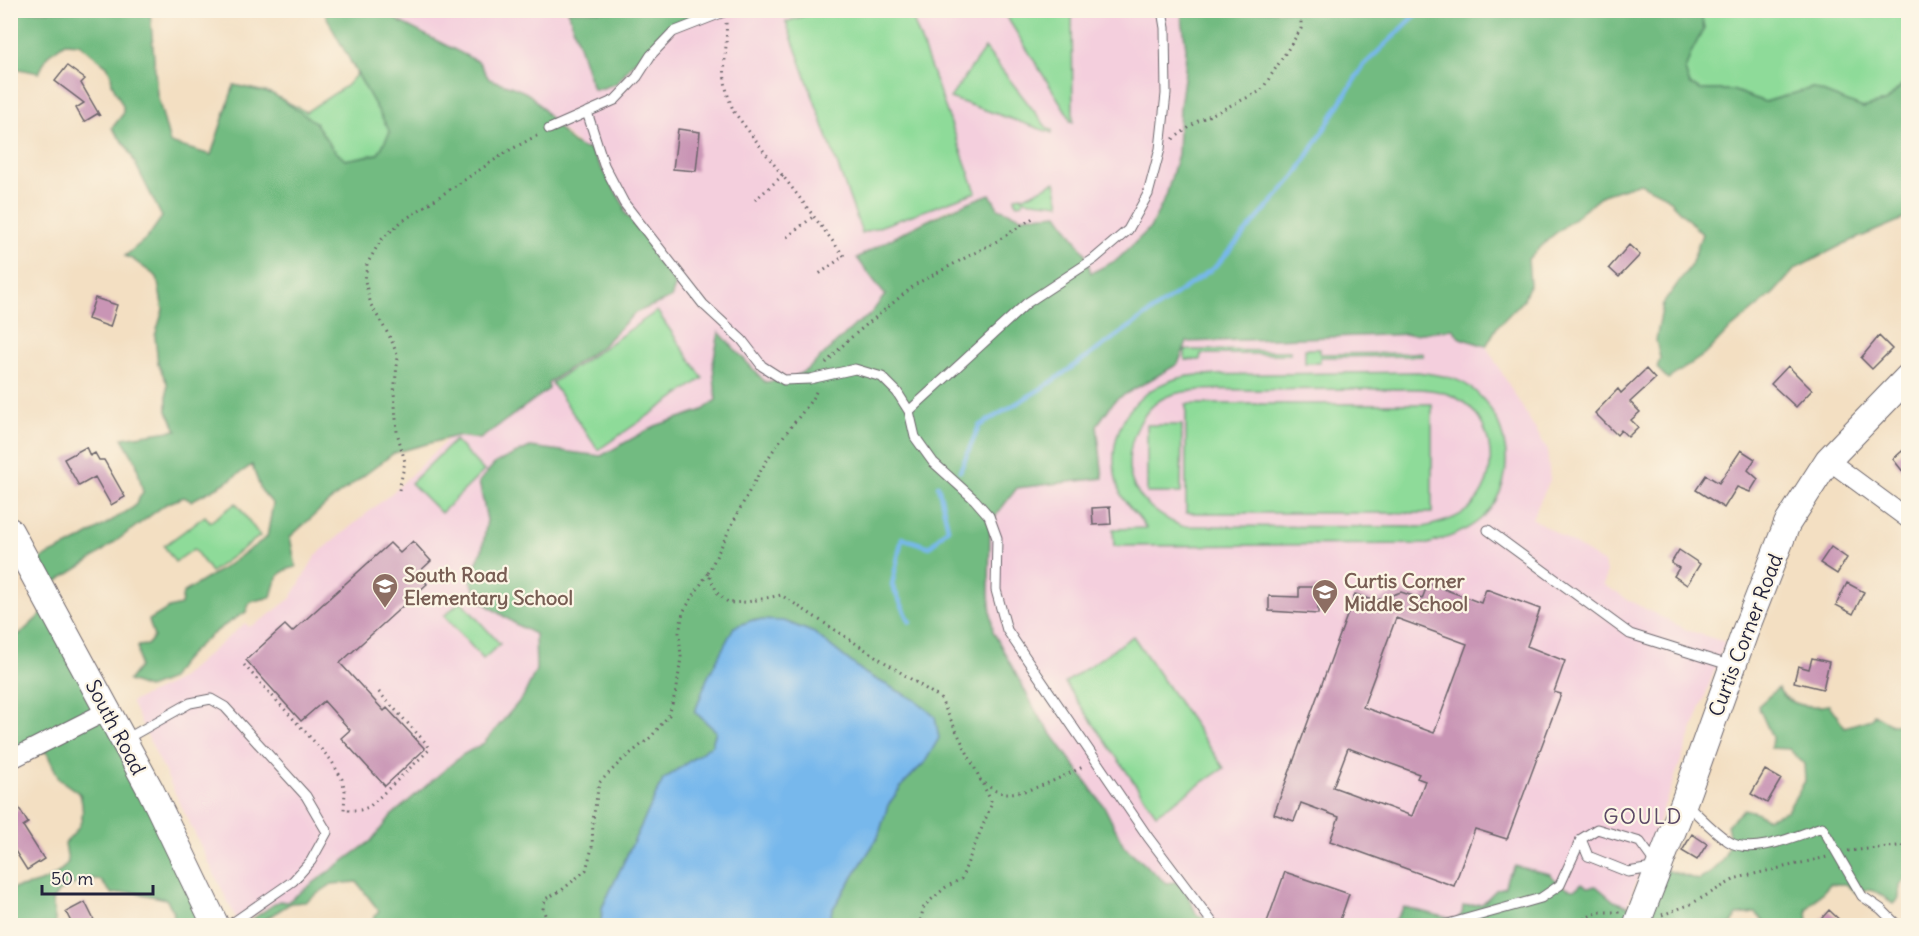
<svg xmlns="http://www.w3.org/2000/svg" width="1919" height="936" viewBox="0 0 1919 936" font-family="Delius,sans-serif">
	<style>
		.built { fill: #f4cfdd }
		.green { fill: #8edb99; stroke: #587e6a; stroke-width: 1.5; fill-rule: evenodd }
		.forest { fill: #72bb81; stroke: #4a6e5e; stroke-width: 1.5 }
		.water { fill: #77b8ec; stroke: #4c6d94; stroke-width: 1.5 }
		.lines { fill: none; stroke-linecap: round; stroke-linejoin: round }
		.stream { stroke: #77b8ec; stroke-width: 4.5 }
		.building { fill: #c995b5; fill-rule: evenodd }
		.lane-casing { stroke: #6b646a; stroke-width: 11 }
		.street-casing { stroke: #6b646a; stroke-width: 20 }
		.secondary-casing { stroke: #6b646a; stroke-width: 28 }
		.path { stroke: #6b646a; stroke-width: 3; stroke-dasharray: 1.5 4.5; stroke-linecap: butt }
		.lane { stroke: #fff; stroke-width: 9 }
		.street { stroke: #fff; stroke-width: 18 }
		.secondary { stroke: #fff; stroke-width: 26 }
		.labels { text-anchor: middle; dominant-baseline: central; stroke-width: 4.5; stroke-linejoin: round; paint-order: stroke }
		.education-label { font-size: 20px; font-weight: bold; fill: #785e54; stroke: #fcf5e5; text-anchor: start }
		.street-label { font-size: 20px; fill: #22223b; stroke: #fcf5e5 }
		.neighbourhood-label { font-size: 21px; letter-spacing: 1.5px; fill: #5c4a66; stroke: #fcf5e5 }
	</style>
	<rect width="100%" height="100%" fill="#fcf5e5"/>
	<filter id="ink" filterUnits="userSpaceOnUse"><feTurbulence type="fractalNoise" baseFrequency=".0167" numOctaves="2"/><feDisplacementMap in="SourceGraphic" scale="12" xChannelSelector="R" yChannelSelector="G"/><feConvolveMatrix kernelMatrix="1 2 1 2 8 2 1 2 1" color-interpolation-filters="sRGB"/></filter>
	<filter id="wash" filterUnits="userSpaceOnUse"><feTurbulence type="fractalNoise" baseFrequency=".008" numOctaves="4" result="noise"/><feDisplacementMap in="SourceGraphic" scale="24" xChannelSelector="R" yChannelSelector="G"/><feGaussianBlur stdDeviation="1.35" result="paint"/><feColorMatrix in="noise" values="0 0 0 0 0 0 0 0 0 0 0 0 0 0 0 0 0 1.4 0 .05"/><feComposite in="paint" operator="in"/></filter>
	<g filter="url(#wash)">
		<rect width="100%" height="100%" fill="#f3dfc2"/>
		<path class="built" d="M390,11H568L593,89L617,83L632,64L673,26L697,16L705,11H1181L1186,48L1185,71L1180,107L1178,154L1166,196L1149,228L1117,260L1091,273L1085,253L1058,214L1021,217L998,208L990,195L948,209L902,232L858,258L885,295L869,316L856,324L808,369L791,379L765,382L713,363L716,401L702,410L655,426L601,456L530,447L479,482L487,520L482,550L470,579L517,625L535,634L536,670L523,697L483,743L462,755L391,815L371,840L287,902L278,901L239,925L131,702L177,681L245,623L249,627L265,618L291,598L316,555L394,491L448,439L456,436L480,439L548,383L602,346L635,313L671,298L676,284L655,259L647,241L624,211L584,150L551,120L531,95L488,79L479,62L398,21Z
			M1453,329L1460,338L1486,346L1547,449L1550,481L1532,518L1604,563L1606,572L1604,585L1630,601L1687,630L1725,642L1627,906L1614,901L1596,886L1571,889L1553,879L1507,881L1505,887L1496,890L1482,904L1463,906L1462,914L1456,920L1396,919L1386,925L1261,926L1252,922L1250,925H1224L1197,915L1185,890L1166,883L1124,846L1105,808L1038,715L993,630L989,595L990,523L1017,488L1102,478L1097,425L1115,400L1178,364L1187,342L1414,334Z"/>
		<path class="green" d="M820,10L910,11L976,192L862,233L786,22Z
			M1003,11H1072L1073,122L1070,121V118Z
			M1700,11H1908V78L1887,101L1863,108L1812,88L1765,102L1732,90H1701L1690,85L1685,70L1691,53L1704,28Z
			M985,48L1048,129L1052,130V133L950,98Z
			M350,61L390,132L378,154L345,160L332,148L315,122L250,89L270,93L306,112L346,86L357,74Z
			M1055,182L1060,204L1023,200V203L1016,204L1015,197L1022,196V198Z
			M657,311L703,378L598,450L552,383Z
			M1305,349H1320V354L1423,353V356L1320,357V363H1305Z
			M1185,350L1290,351V354H1201L1200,360H1185Z
			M1418,372C1437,375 1456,376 1471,388C1509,417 1520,479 1485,515C1469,531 1450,537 1428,544L1114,546L1113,529L1146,528C1138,513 1123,505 1118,487C1101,428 1139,379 1198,375ZM1391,389C1412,389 1435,387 1455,397C1496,418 1503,481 1467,510C1454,520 1439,523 1424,527L1181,526C1156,515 1129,495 1129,464C1129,438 1143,406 1168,396C1193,387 1228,390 1254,390C1300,389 1346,389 1391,389Z
			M1186,404H1432V513H1186Z
			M1147,425H1182L1181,493H1147Z
			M455,440L484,471L441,513L411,483Z
			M236,503L260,536L211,572L194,549L175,562L164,546L205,516L210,522Z
			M461,601L500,644L483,659L444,616Z
			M1133,636L1224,768L1156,814L1065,683Z"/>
		<path class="forest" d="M1595,10L1601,13L1700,11L1704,28L1691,53L1685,70L1690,85L1701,90H1732L1765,102L1812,88L1863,108L1887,101L1908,78V217L1844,244L1795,269L1774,293L1726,333L1707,353L1668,379L1657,368L1660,358L1656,340L1663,304L1691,265L1702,234L1664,195L1640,183L1603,195L1551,237L1528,259L1530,284L1524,299L1497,327L1486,346L1460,338L1453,329L1414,334L1187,342L1178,364L1115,400L1097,425L1103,478L1017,488L990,523L989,595L993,631L1038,715L1105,808L1124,846L1166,883L1176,882L1185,890L1197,915L1224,925H828L832,910L878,837L888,805L903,784L925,762L917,701L866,674L814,633L784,621L753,620L734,627L707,679L695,712L716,731L712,745L663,780L602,908L601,925H369L379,911L357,882L332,884L305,902L291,903L256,925L242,926L279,901L287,902L371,841L391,816L462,755L484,743L523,697L536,670L535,634L517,625L479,600L470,579L482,550L487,520L479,482L495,463L530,447L601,456L655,426L703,410L716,400L713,363L719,332L765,382L791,379L808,369L856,324L869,316L885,295L857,258C900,233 943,211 990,194L998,208L1021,217L1058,214L1085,253L1091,273L1117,260L1150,228L1166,196L1178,154L1180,107L1185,71L1186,48L1181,11Z
			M11,11H150L157,94L170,143L211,155L234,85L273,94L315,122L332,148L345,160L378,154L390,132L332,28L324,11H390L398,21L479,62L489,79C500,83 525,89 532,97C547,110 569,151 590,149L625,207L624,211L647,241L655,259L676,284L671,298L635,313L602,346L548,383L549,389L480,439L456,436L394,453L330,501L290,537L296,567C276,571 276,579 271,597L250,602L246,612C221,626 184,653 171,679L148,688L128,681L139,667L138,646L147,645L154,637L149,620L169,608L181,605L183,593L225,567L267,537L273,504L261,490L252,465L225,483L191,501L184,497L166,504L88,562L43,590L216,925H172L174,912L166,899L132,892L112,894L100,880L88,878L58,892L52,901L56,925H11V889C31,885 56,881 68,862L65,843C82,827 86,817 80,794L59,779L46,751L11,766V635L20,634L50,606L29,564L80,540L134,507L143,492L136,462L122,438L177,430L167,411V383L158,364L155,336L163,310L157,277L132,259L125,256L148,237L162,217L128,149L112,128L123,114V106L112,84L111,75L107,66L79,44L65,43L48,55L39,73L14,68L11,69Z
			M568,11H705L697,16L673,26L632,64L617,83L600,89H593Z
			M1778,688C1789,707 1810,708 1829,705L1845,727L1871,719L1874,714L1891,724L1908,723V875L1900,886L1899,898L1893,904C1880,894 1872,886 1855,892L1845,884H1830L1807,909L1808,925H1767L1756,913L1737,915L1730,926H1386L1396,919L1404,907L1456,920L1462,914L1463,906L1482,904L1496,890L1505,887L1507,878L1515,866L1550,874C1554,880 1566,889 1573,889C1577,889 1580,885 1582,883L1588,887L1596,886L1614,901L1640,910L1659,868L1699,880C1721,868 1734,850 1727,825L1744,809L1756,812L1766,818L1787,811L1805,781L1804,764L1789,749L1771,748L1772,737L1758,706Z"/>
		<path class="water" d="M753,620L784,621L814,633L866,674L917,701L935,717L939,738L925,762L903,784L888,805L878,837L832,910L828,925H601L602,908L663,780L712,745L716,731L695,712L707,679L734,627Z"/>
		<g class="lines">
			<path class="stream" d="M960,471L979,426L1044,387L1215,267L1296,175L1363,66L1421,10
				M910,622L892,585L902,538L930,547L948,528L938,485"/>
		</g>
		<g id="blocks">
			<path class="building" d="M67,66L85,79L81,83L100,116L97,114L84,122L76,108L84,103L55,81Z
				M678,129L700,132L696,171L673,169Z
				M1629,245L1640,255L1619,277L1609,268Z
				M95,298L117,305L110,327L88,319Z
				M1879,336L1892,349L1872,369L1861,358Z
				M1788,366L1812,390L1796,407L1771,384Z
				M1646,369L1655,379L1630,402L1640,412L1631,420L1638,427L1628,437L1621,430L1617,435L1595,413L1618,389L1621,393Z
				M1908,446V478L1893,459Z
				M86,447L90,456L95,453L99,460H104L125,497L111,505L95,477L79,486L64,459Z
				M1741,450L1755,459L1748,470L1758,479L1750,492L1737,487L1724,508L1696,490L1706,475L1719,483Z
				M1110,507L1111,524L1093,525L1092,508Z
				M413,541L431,561L418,573L427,584L340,663L384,711L387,708L425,749L385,786L341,738L350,730L324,701L301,721L246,660L285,625L292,632L390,543L400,553Z
				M1831,547L1847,558L1837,574L1820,563Z
				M1679,550L1700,564L1687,585L1674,576L1679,568L1671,563Z
				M1428,583L1481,603L1486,589L1540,609L1527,646L1565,661L1554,692L1561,694L1507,839L1475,829L1454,886L1330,841L1339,817L1301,803L1294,821L1274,814L1355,594L1374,601L1401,592L1422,599ZM1396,618L1467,644L1434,733L1363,707ZM1348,748L1419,774L1417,778L1425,781L1412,816L1333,787Z
				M1847,583L1864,592L1853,614L1836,605Z
				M1299,587H1318V614L1269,611V596L1299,597Z
				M1812,658L1829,662L1823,689L1794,682L1798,666L1809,669Z
				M1765,770L1781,779L1767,803L1751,794Z
				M10,806L14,811L19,808L28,823L23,826L44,859L27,870L10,843Z
				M1692,834L1707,844L1697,860L1682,851Z
				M1285,872L1349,894L1338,926H1278L1267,922Z
				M85,902L97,926H73L66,912Z
				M1829,910L1846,926H1815Z"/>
		</g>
	</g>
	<g filter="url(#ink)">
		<use href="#blocks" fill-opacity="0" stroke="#6b646a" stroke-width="1.5"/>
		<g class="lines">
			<g class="lane-casing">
				<path id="lane" d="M587,112L604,165L624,203L703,304L742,340L762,366L784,380L810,379L855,369L882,377L897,392L909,411L915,437L933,462L975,500L989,516L997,538L996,590L1007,630L1148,837L1215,926
					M549,129L615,100L637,77L651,55L673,32L729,10
					M909,411L1027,303L1094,259L1128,230L1148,194L1160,149L1166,94L1165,28L1162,10
					M1488,530L1630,634L1732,666
					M126,739L190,703L211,699L225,707L306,796L327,832L311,861L293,881L228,926
					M1685,803C1699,815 1712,830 1728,841C1751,857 1798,835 1822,827L1862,896L1881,909L1898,926
					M1441,926L1541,898L1560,885L1581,839L1597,829L1640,842L1658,867L1628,872L1588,856L1581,839"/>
			</g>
			<g class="street-casing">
				<path id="street" d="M1828,460L1908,519
					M10,760L107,711"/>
			</g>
			<g class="secondary-casing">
				<path id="secondary" d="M10,531L151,791L216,926
					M1636,926L1684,802L1746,629L1787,524L1828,460L1908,377"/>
			</g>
			<path class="path" d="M726,23C728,42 723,62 725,80C726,92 730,102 734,112L844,256L819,274
				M1173,139L1198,121L1261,91L1301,29V10
				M755,200L783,175
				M787,237L814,216
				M826,363L848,340L916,284L997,241L1036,216
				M399,490L405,462L397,432L394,392L398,357L391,339L371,305L365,281L367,264L381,240L401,222L508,151L540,134
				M708,573C728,533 747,492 771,454C785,431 805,413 817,390
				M244,665L331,760L342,779L345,791L344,810H360L369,807L429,750L426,743L376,689
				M980,780C985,783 991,789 996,791C1020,800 1063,776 1085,766
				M1848,851L1908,845
				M1662,915L1691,904L1737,878L1827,857
				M549,926L543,909L545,899L562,890L586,870L592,848L593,820L599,783L621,761L651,737L669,715L677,687L681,657L679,633L683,612L708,573L718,594L729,603L747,602L781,595L940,698L992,803L961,879L946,887L924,906L919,926
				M1567,926L1599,912H1622"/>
			<use href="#lane" class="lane"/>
			<use href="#street" class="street"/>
			<use href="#secondary" class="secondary"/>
		</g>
	</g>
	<defs>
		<g id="school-pin" transform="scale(1.35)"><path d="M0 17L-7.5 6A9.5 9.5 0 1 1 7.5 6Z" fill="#8d6e63" stroke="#fcf5e5"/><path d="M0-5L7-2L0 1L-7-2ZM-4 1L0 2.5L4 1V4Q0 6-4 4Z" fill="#fff"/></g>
	</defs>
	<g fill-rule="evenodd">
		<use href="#school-pin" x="385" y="586"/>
		<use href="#school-pin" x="1325" y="592"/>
	</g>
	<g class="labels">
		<g class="education-label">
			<text x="404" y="574">South Road<tspan x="404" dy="23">Elementary School</tspan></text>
			<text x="1344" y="580">Curtis Corner<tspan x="1344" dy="23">Middle School</tspan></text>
		</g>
		<g class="street-label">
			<text transform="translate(1745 635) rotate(-69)">Curtis Corner Road</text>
			<text transform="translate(116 727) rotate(62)">South Road</text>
		</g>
		<g class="neighbourhood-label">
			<text x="1643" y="816">GOULD</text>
		</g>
	</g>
	<rect width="1919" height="936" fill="none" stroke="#fcf5e5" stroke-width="36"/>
	<path d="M42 885v9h111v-9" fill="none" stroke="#22223b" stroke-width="3"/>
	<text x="51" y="885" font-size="18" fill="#22223b" stroke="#fcf5e5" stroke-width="4.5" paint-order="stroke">50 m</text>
</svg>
